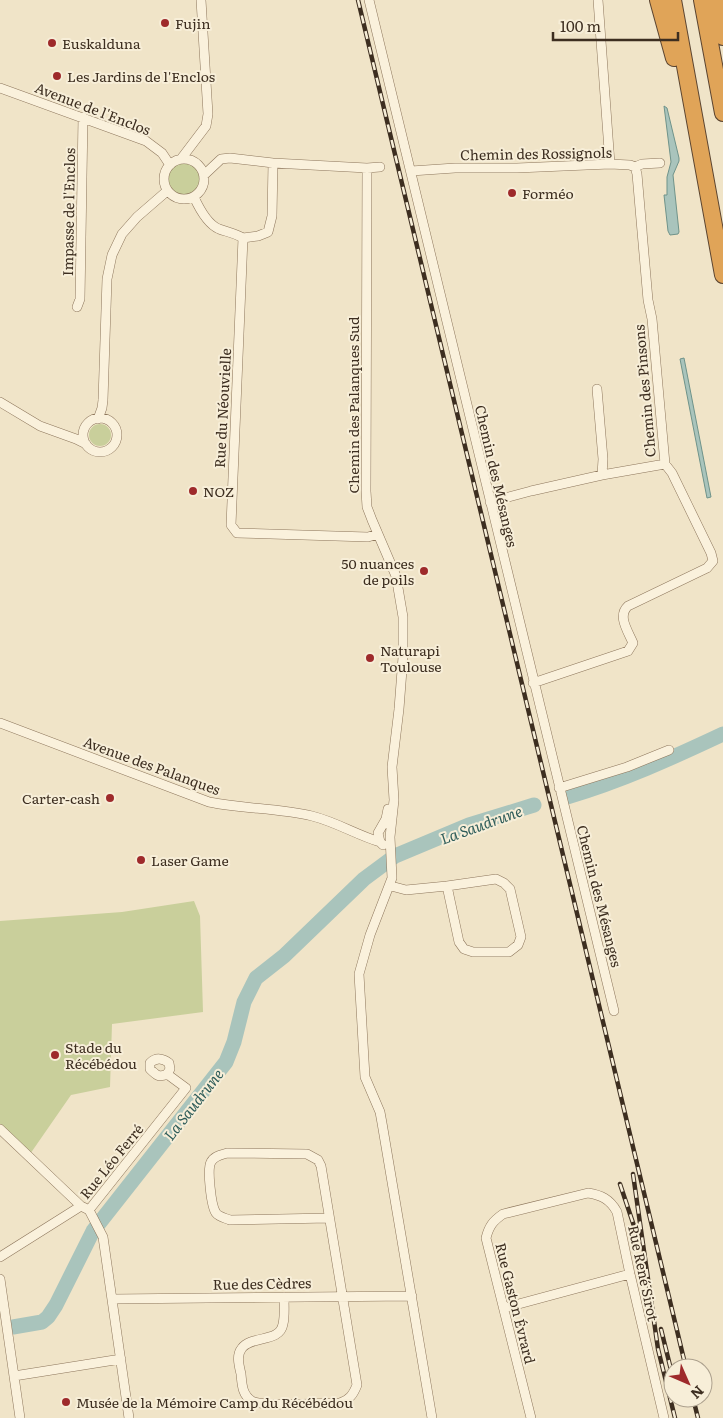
<svg xmlns="http://www.w3.org/2000/svg" width="723" height="1418" viewBox="0 0 723 1418" font-family="Literata,serif">
	<style>
		.green { fill: #c9cf9b }
		.water { fill: #a9c4bc; stroke: #6f938a }
		.lines { fill: none; stroke-linecap: round; stroke-linejoin: round }
		.river { stroke: #a9c4bc; stroke-width: 15 }
		.street-casing { stroke: #8d765c; stroke-width: 10 }
		.highway-casing { stroke: #5b4430; stroke-width: 18 }
		.street { stroke: #faf1dc; stroke-width: 9 }
		.highway { stroke: #e0a458; stroke-width: 16 }
		.rail-casing { stroke: #3d2e20; stroke-width: 4.5 }
		.rail { stroke: #f7eed8; stroke-width: 2.5; stroke-dasharray: 8; stroke-linecap: butt }
		.poi-dot { fill: #9e2a2b; stroke: #f7eed8; stroke-width: 2 }
		.labels { text-anchor: middle; dominant-baseline: central; stroke-width: 4; stroke-linejoin: round; paint-order: stroke }
		.poi-label { font-size: 14px; fill: #3d2e20; stroke: #f7eed8; text-anchor: start }
		.street-label { font-size: 14px; fill: #3d2e20; stroke: #f7eed8 }
		.water-label { font-size: 15px; font-style: italic; fill: #2f5d5a; stroke: #f7eed8 }
	</style>
	<rect width="100%" height="100%" fill="#f0e4c8"/>
	<path class="green" d="M167 179a17 17 0 1 1 34 0a17 17 0 1 1-34 0Z
		M89 435a11 11 0 1 1 22 0a11 11 0 1 1-22 0Z
		M194,901L200,916L203,1012L112,1024L110,1087L71,1095L28,1157L0,1128V921L122,912Z"/>
	<path class="water" d="M664,106L667,108L679,158V161L673,175L679,232L678,234L670,235L668,231L664,195H667V177L671,162Z
		M684,358L711,497L707,498L680,359Z"/>
	<g class="lines">
		<path class="river" d="M567,797C621,781 672,758 723,734
			M13,1327L42,1322L48,1317L56,1305L93,1231L226,1062L234,1042L244,1002L256,978L284,956L364,879L395,856L469,825L534,805"/>
		<g class="street-casing">
			<path id="street" d="M369,0L614,1011
				M598,0L610,164
				M0,88L146,141L162,153L170,165
				M164 179a20 20 0 1 1 40 0a20 20 0 1 1-40 0Z
				M181,159L206,126L208,114L201,0
				M273,163L272,216L268,232L258,236L243,238L231,525L237,533L368,537L378,534
				M367,168L366,491L367,507L372,520L396,576L403,617V657L399,709L392,767L394,800L390,837L392,878L370,935L359,974L365,1077L380,1112L382,1123L432,1418
				M411,171L455,168H517L610,164L630,165L635,167L642,164L660,163
				M204,175L221,159L230,158L273,163L367,168L380,167
				M194,197C199,208 207,224 219,229C227,232 235,233 243,238
				M77,307L80,299L83,117
				M597,389L603,459L602,475
				M0,402L40,426L76,439L86,444
				M83 435a17 17 0 1 1 34 0a17 17 0 1 1-34 0Z
				M98,419L102,408L103,400L107,279L112,255L122,234L137,217L167,191
				M490,502L531,491L602,475L665,464L652,319L648,300L637,174L635,167
				M533,683L628,651L633,643C628,631 617,616 628,606L707,568L713,561L711,553L672,473L665,464
				M0,723L209,802C243,809 278,808 312,816C336,822 357,835 380,842
				M559,788L627,767L669,750
				M383,845L380,842L378,833L386,819L388,809
				M496,879L504,883L510,889L521,937L518,945L509,952H473L464,949L459,942L447,886Z
				M391,886L406,890L447,886
				M0,1129L81,1206
				M89,1210L103,1237L129,1418
				M0,1257L81,1206L89,1210L186,1088L167,1074L170,1069L169,1063C163,1058 156,1057 150,1063V1069C156,1075 159,1078 167,1074
				M0,1279L20,1418
				M284,1297C284,1306 285,1316 283,1324C280,1343 252,1335 242,1348C236,1355 239,1365 241,1374C242,1384 242,1395 252,1401C262,1407 324,1403 340,1403C350,1399 353,1395 357,1385L321,1166L318,1160L307,1154L227,1153C221,1155 214,1156 211,1162C207,1169 211,1206 216,1213C219,1217 225,1218 230,1220L329,1218
				M112,1299L412,1296
				M504,1308L630,1274
				M14,1376L121,1359
				M531,1418L486,1238C489,1226 493,1221 503,1214L588,1193C601,1195 610,1199 617,1212L630,1274L664,1418"/>
		</g>
		<g class="highway-casing">
			<path id="highway" d="M658,0L674,58
				M673,0L723,275
				M702,0L723,113
				M716,0L723,37"/>
		</g>
		<use href="#street" class="street"/>
		<use href="#highway" class="highway"/>
		<g class="rail-casing">
			<path id="rail" d="M358,0L686,1368
				M633,1174L658,1349L675,1418
				M620,1184L637,1235
				M661,1329L673,1378
				M693,1398L698,1418"/>
		</g>
		<use href="#rail" class="rail"/>
	</g>
	<g class="poi-dot">
		<circle cx="165" cy="23" r="5"/>
		<circle cx="52" cy="43" r="5"/>
		<circle cx="57" cy="76" r="5"/>
		<circle cx="512" cy="193" r="5"/>
		<circle cx="193" cy="491" r="5"/>
		<circle cx="424" cy="571" r="5"/>
		<circle cx="370" cy="658" r="5"/>
		<circle cx="110" cy="798" r="5"/>
		<circle cx="141" cy="860" r="5"/>
		<circle cx="55" cy="1055" r="5"/>
		<circle cx="66" cy="1402" r="5"/>
	</g>
	<g class="labels">
		<g class="poi-label">
			<text x="175" y="23">Fujin</text>
			<text x="62" y="43">Euskalduna</text>
			<text x="67" y="76">Les Jardins de l'Enclos</text>
			<text x="522" y="193">Forméo</text>
			<text x="203" y="491">NOZ</text>
			<text x="414" y="563" text-anchor="end">50 nuances<tspan x="414" dy="16">de poils</tspan></text>
			<text x="380" y="650">Naturapi<tspan x="380" dy="16">Toulouse</tspan></text>
			<text x="100" y="798" text-anchor="end">Carter-cash</text>
			<text x="151" y="860">Laser Game</text>
			<text x="65" y="1047">Stade du<tspan x="65" dy="16">Récébédou</tspan></text>
			<text x="76" y="1402">Musée de la Mémoire Camp du Récébédou</text>
		</g>
		<g class="street-label">
			<text transform="translate(93 108) rotate(21)">Avenue de l'Enclos</text>
			<text transform="translate(536 153) rotate(-1)">Chemin des Rossignols</text>
			<text transform="translate(68 212) rotate(-89)">Impasse de l'Enclos</text>
			<text transform="translate(644 391) rotate(-95)">Chemin des Pinsons</text>
			<text transform="translate(353 405) rotate(-90)">Chemin des Palanques Sud</text>
			<text transform="translate(222 408) rotate(-87)">Rue du Néouvielle</text>
			<text transform="translate(497 476) rotate(77)">Chemin des Mésanges</text>
			<text transform="translate(152 765) rotate(20)">Avenue des Palanques</text>
			<text transform="translate(600 896) rotate(76)">Chemin des Mésanges</text>
			<text transform="translate(111 1161) rotate(-51)">Rue Léo Ferré</text>
			<text transform="translate(644 1273) rotate(78)">Rue René Sirot</text>
			<text transform="translate(262 1283) rotate(-1)">Rue des Cèdres</text>
			<text transform="translate(516 1303) rotate(76)">Rue Gaston Évrard</text>
		</g>
		<g class="water-label">
			<text transform="translate(481 824) rotate(-20)">La Saudrune</text>
			<text transform="translate(193 1104) rotate(-52)">La Saudrune</text>
		</g>
	</g>
	<g transform="translate(688 1383) rotate(135)"><circle r="24" fill="#f7eed8" stroke="#ada18e"/>
	<path d="M0-4L9 19L0 12L-9 19Z" fill="#9e2a2b"/>
	<text y="-8" font-size="14" font-weight="bold" text-anchor="middle" fill="#3d2e20">N</text>
	</g>
	<path d="M553 32v8h125v-8" fill="none" stroke="#3d2e20" stroke-width="2.5"/>
	<text x="560" y="32" font-size="15" fill="#3d2e20" stroke="#f7eed8" stroke-width="4" paint-order="stroke">100 m</text>
</svg>
